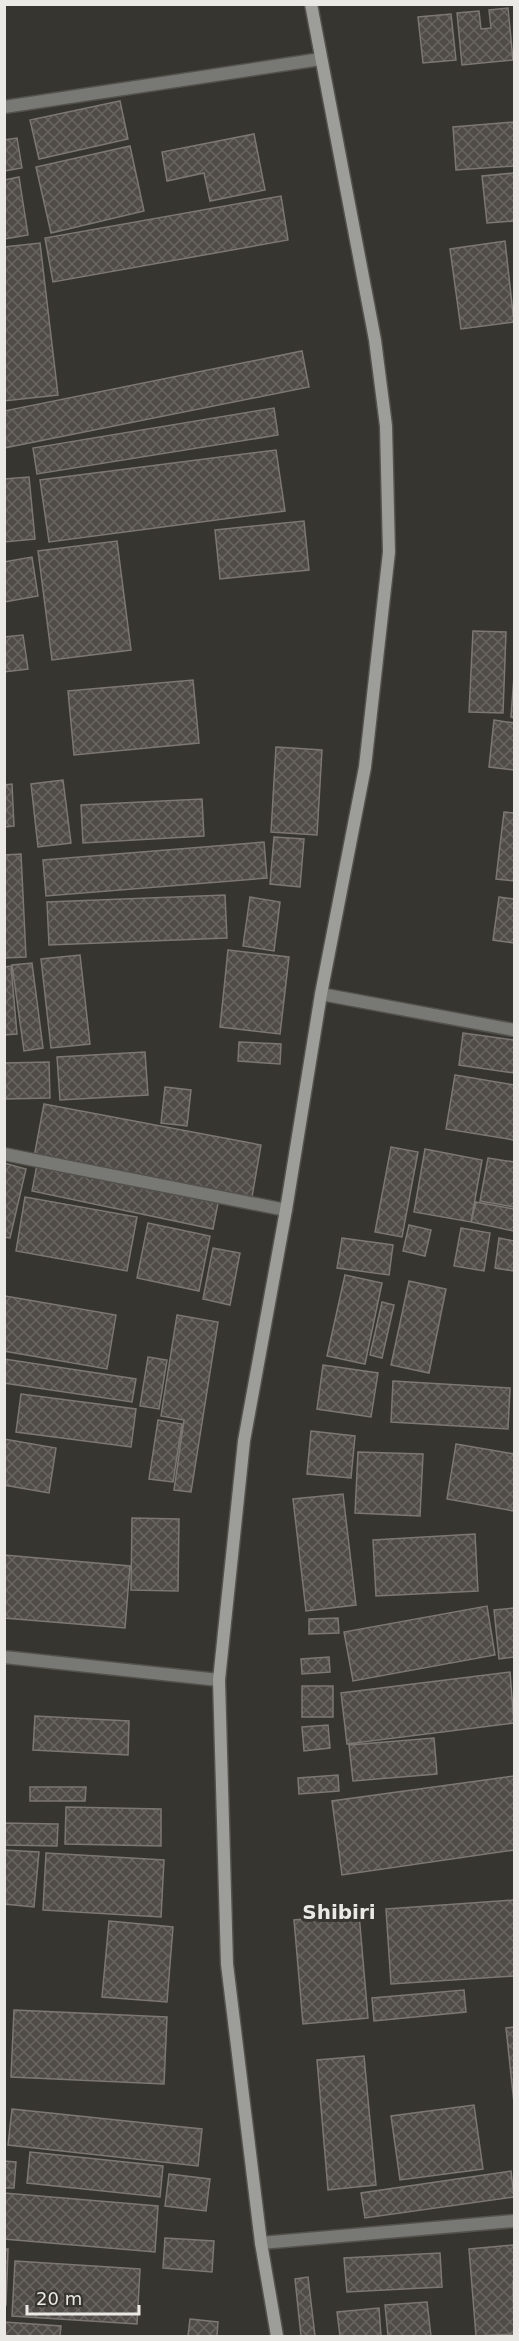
<svg xmlns="http://www.w3.org/2000/svg" width="519" height="2341" viewBox="0 0 519 2341" font-family="'DejaVu Sans',sans-serif">
	<style>
		.building { fill: url(#building-cross-hatch); stroke: #7c7773; stroke-width: 1.5 }
		.lines { fill: none; stroke-linecap: round; stroke-linejoin: round }
		.minor-casing { stroke: #54524c; stroke-width: 15 }
		.secondary-casing { stroke: #54524c; stroke-width: 15 }
		.minor { stroke: #787875; stroke-width: 12 }
		.secondary { stroke: #9d9d99; stroke-width: 12 }
		.labels { text-anchor: middle; dominant-baseline: central; stroke-width: 6; stroke-linejoin: round; paint-order: stroke }
		.neighbourhood-label { font-size: 20px; font-weight: bold; fill: #ebe9e6; stroke: #37352f }
	</style>
	<defs>
		<pattern id="building-cross-hatch" width="8" height="8" patternUnits="userSpaceOnUse" patternTransform="scale(1.5)"><rect width="8" height="8" fill="#504b47"/><path d="M0 0l8 8M0 8l8-8" fill="none" stroke="#696562"/></pattern>
	</defs>
	<rect width="100%" height="100%" fill="#37352f"/>
	<path class="building" d="M508,8L513,60L462,65L457,13L479,11L481,29L491,28L489,10Z
		M451,14L456,60L423,63L418,17Z
		M120,101L128,139L39,159L30,120Z
		M514,122V166L456,170L453,127Z
		M254,134L265,190L210,201L204,173L167,181L162,152Z
		M17,138L22,168L4,171V140Z
		M130,146L144,211L51,233L36,167Z
		M514,173V221L487,223L482,176Z
		M19,177L28,235L4,239V180Z
		M281,196L288,240L53,282L45,238Z
		M505,241L514,322L461,329L450,249Z
		M40,243L58,395L4,401V247Z
		M302,351L309,387L4,448V411Z
		M274,408L278,435L37,474L33,448Z
		M276,450L285,511L49,542L40,480Z
		M29,477L35,539L4,542V479Z
		M304,521L309,570L220,579L215,530Z
		M117,541L131,650L52,660L38,551Z
		M32,557L38,596L4,602V562Z
		M473,631L506,632L503,713L469,712Z
		M23,635L28,669L4,672V637Z
		M514,676V718L511,717Z
		M193,680L199,743L74,755L68,691Z
		M494,720L514,723V770L489,767Z
		M276,747L322,750L317,835L271,832Z
		M63,780L71,843L38,847L31,784Z
		M12,784L14,826L4,827V785Z
		M202,799L204,836L83,843L81,805Z
		M504,812L514,813V881L496,879Z
		M274,837L304,839L300,887L270,884Z
		M264,842L267,878L46,896L43,860Z
		M21,854L26,957L4,958V855Z
		M225,895L227,938L49,945L47,902Z
		M250,897L280,902L274,951L243,946Z
		M499,897L514,899V943L493,940Z
		M228,950L289,957L280,1034L220,1027Z
		M80,955L90,1044L51,1048L41,959Z
		M32,963L43,1048L24,1051L12,965Z
		M11,966L17,1034L4,1035V967Z
		M463,1033L514,1040V1073L459,1065Z
		M239,1042L281,1044L280,1064L238,1061Z
		M145,1052L148,1095L60,1100L57,1057Z
		M49,1062L50,1098L4,1099V1063Z
		M455,1075L514,1085V1140L446,1129Z
		M165,1087L191,1090L187,1126L161,1123Z
		M44,1104L261,1145L252,1197L34,1157Z
		M391,1147L418,1152L402,1237L375,1232Z
		M425,1149L482,1160L471,1222L414,1212Z
		M488,1158L514,1162V1207L480,1201Z
		M4,1163L26,1169L10,1238L4,1237Z
		M37,1165L218,1203L213,1229L32,1191Z
		M25,1197L137,1217L127,1271L16,1251Z
		M476,1202L514,1209V1231L471,1222Z
		M148,1223L210,1236L199,1291L137,1278Z
		M409,1225L431,1230L425,1256L403,1251Z
		M461,1228L490,1233L484,1271L454,1266Z
		M342,1238L393,1245L389,1275L337,1268Z
		M499,1238L514,1241V1271L495,1268Z
		M213,1248L240,1253L230,1305L203,1299Z
		M345,1275L382,1283L365,1364L327,1356Z
		M409,1281L446,1289L429,1373L391,1365Z
		M5,1296L116,1315L107,1369L4,1351Z
		M382,1302L394,1305L382,1358L370,1355Z
		M177,1315L218,1322L191,1492L174,1490L184,1420L161,1416Z
		M148,1357L167,1360L159,1409L140,1406Z
		M4,1359L136,1379L132,1402L4,1383Z
		M323,1365L378,1373L371,1417L317,1409Z
		M393,1381L510,1388L508,1429L391,1422Z
		M21,1394L136,1409L131,1447L16,1432Z
		M158,1420L182,1424L173,1482L149,1479Z
		M311,1431L355,1436L351,1478L307,1474Z
		M4,1439L56,1448L49,1493L4,1485Z
		M456,1444L514,1454V1511L447,1499Z
		M358,1452L423,1454L420,1516L355,1513Z
		M343,1494L356,1605L306,1611L293,1499Z
		M132,1518L179,1519L178,1591L131,1590Z
		M475,1534L478,1591L376,1596L373,1540Z
		M4,1555L130,1566L125,1628L4,1618Z
		M487,1606L495,1655L353,1681L344,1632Z
		M514,1608V1657L499,1659L494,1610Z
		M338,1618L339,1633L309,1634V1619Z
		M329,1657L330,1672L302,1674L301,1659Z
		M510,1672L514,1723L347,1744L341,1693Z
		M302,1686H333V1717H302Z
		M35,1716L129,1721L128,1755L33,1750Z
		M328,1725L330,1748L304,1751L302,1727Z
		M434,1738L437,1774L353,1781L349,1745Z
		M338,1775L339,1791L299,1794L298,1778Z
		M514,1776V1850L342,1875L332,1801Z
		M30,1787H86L85,1801H30Z
		M66,1807L161,1809V1846L65,1844Z
		M4,1823L58,1824L57,1846L4,1845Z
		M4,1850L39,1852L34,1907L4,1904Z
		M46,1853L164,1860L161,1917L43,1910Z
		M514,1900V1976L391,1984L386,1909Z
		M359,1914L368,2018L303,2024L294,1920Z
		M109,1921L173,1927L167,2002L102,1997Z
		M464,1990L466,2012L374,2021L372,1998Z
		M14,2010L167,2017L164,2084L11,2077Z
		M514,2027V2103L506,2028Z
		M364,2056L376,2185L328,2190L317,2060Z
		M474,2105L483,2169L400,2180L391,2116Z
		M12,2109L202,2129L198,2166L8,2145Z
		M30,2152L163,2166L160,2197L27,2183Z
		M4,2161L16,2162L14,2188H4Z
		M511,2171L514,2197L365,2218L361,2193Z
		M169,2174L210,2179L206,2211L165,2206Z
		M4,2193L158,2206L155,2252L4,2239Z
		M165,2238L214,2241L212,2272L163,2268Z
		M514,2245V2280L513,2281L514,2334L476,2336L469,2249Z
		M4,2249H8L6,2305H4Z
		M440,2253L442,2287L347,2292L344,2258Z
		M15,2261L140,2269L137,2324L12,2316Z
		M308,2277L315,2336H301L295,2279Z
		M427,2302L431,2336H388L385,2305Z
		M379,2308L381,2336H340L337,2312Z
		M190,2319L218,2322L217,2336H188Z
		M4,2322L61,2326L60,2336H4Z"/>
	<g class="lines">
		<g class="minor-casing">
			<path id="minor" d="M4,107L321,59
				M321,994L514,1030
				M4,1154L286,1210
				M4,1657L219,1680
				M261,2243L514,2221"/>
		</g>
		<g class="secondary-casing">
			<path id="secondary" d="M277,2336L261,2243L227,1964L219,1680L244,1441L286,1210L321,994L365,767L389,552L386,426L375,340L311,4"/>
		</g>
		<use href="#minor" class="minor"/>
		<use href="#secondary" class="secondary"/>
	</g>
	<g class="labels">
		<g class="neighbourhood-label">
			<text x="339" y="1912">Shibiri</text>
		</g>
	</g>
	<rect width="519" height="2341" fill="none" stroke="#ebe9e6" stroke-width="12"/>
	<path d="M27 2305v9h112v-9" fill="none" stroke="#ebe9e6" stroke-width="3"/>
	<text x="36" y="2305" font-size="18" fill="#ebe9e6" stroke="#37352f" stroke-width="4.5" paint-order="stroke">20 m</text>
</svg>
